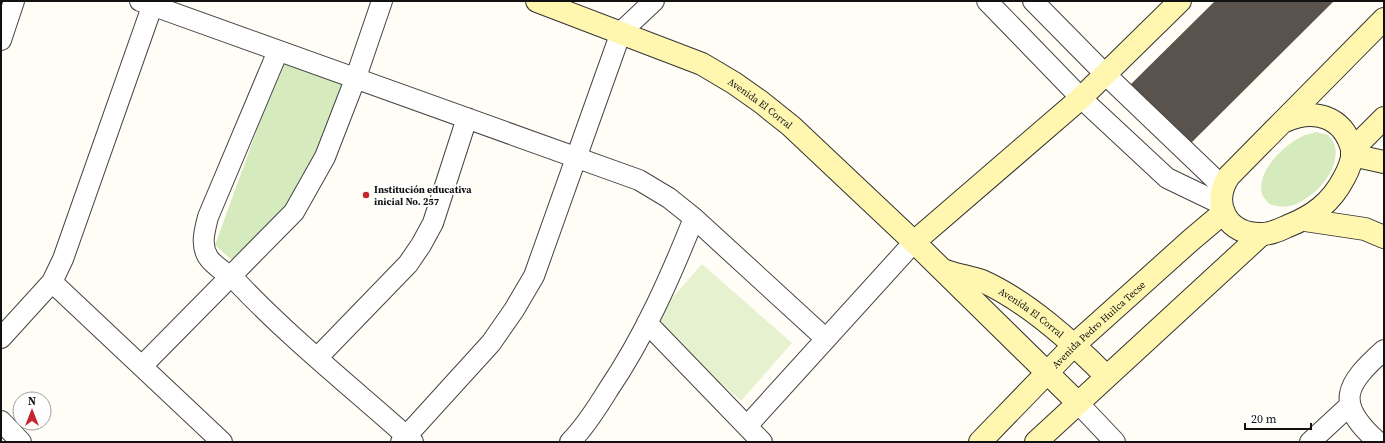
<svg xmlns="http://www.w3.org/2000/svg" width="1385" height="443" viewBox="0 0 1385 443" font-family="'Source Serif 4',serif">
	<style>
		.green { fill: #d5ebbd }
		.pitch { fill: #e6f2cf }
		.building { fill: #5a524d }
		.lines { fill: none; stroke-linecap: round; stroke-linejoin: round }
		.street-casing { stroke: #444; stroke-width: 22 }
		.secondary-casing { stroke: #333; stroke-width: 24 }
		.street { stroke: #fff; stroke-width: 20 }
		.secondary { stroke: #fff6b0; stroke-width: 22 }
		.poi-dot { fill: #c4262e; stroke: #fff; stroke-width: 1.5 }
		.labels { text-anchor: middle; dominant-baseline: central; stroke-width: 4; stroke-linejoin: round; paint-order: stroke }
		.street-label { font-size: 10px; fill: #111; stroke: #fff }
		.poi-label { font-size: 10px; font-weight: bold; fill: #111; stroke: #fff; text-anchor: start }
	</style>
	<rect width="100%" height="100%" fill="#fffdf5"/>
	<path class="green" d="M282,61L346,84L319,156L288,210L234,262L215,245Z
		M1316,132C1320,133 1325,134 1328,135C1331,138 1334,142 1335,146C1340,170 1317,195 1296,204C1287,208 1278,207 1269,204C1267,201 1263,197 1262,194C1256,172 1284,145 1301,137C1305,134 1311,134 1316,132Z"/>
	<path class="pitch" d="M702,264L792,343L741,401L651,322Z"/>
	<path class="building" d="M1215,1H1334L1186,148L1126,89Z"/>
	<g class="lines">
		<g class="street-casing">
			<path id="street" d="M140,1L639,180L669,198L694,218L826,339
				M987,1L1081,98L1167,178L1221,204
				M1033,1L1105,74L1222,186
				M1,40L14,1
				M278,51L208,217C205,230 200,244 208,257C213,266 230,275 238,283C292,340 354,389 413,442
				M52,282L222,442
				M647,323L762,442
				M1,338L52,282L63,259L154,1
				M317,358L408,264L421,245L433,223L467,118
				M142,366L294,212L325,157L356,77L382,1
				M1078,403L1115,442
				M1,421L21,442
				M747,426L914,242
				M401,442L491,343L514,310L534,276L621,32L654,1
				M570,442C585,427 597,408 608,390C644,337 670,278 694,218
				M1310,442L1349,406
				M1378,442C1334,403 1345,385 1384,350"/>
		</g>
		<g class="secondary-casing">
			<g id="secondary">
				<path id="s1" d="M537,1L702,64L734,83L761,102L791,126L914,242L1078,403"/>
				<path d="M1285,121C1314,108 1343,116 1352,149C1354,157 1348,171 1344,178C1331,203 1313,216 1288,226C1279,230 1271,234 1262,234C1228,235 1210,205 1229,176L1384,19"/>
				<path d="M1352,150L1384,118"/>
				<path d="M1352,155L1384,162"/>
				<path d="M1305,220L1365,229L1384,237"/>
				<path d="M914,242L1081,98L1180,1"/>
				<path id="s2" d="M946,271C957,275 970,277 982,281C1027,301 1071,341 1106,376"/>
				<path id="s3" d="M980,442L1074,345L1191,240L1223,213"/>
				<path d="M1036,442L1262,234"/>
			</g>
		</g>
		<use href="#street" class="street"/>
		<use href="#secondary" class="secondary"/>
	</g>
	<circle class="poi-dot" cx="366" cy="195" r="4"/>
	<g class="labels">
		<g class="street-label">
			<text stroke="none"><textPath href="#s1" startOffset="247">Avenida El Corral</textPath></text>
			<text stroke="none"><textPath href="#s2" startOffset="96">Avenida El Corral</textPath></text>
			<text stroke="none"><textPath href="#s3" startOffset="167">Avenida Pedro Huilca Tecse</textPath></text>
		</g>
		<g class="poi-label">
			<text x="374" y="189">Institución educativa<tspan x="374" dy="12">inicial No. 257</tspan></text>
		</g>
	</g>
	<rect width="1385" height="443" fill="none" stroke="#111111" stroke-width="4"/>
	<g transform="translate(32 411)"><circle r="19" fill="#ffffff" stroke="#a0a0a0"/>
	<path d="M0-3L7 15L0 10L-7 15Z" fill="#c4262e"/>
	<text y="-6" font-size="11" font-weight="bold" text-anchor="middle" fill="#111111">N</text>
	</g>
	<path d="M1245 423v6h66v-6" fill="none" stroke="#111111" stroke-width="2"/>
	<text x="1251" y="423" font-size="12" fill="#111111" stroke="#ffffff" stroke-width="3" paint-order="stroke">20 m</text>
</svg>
